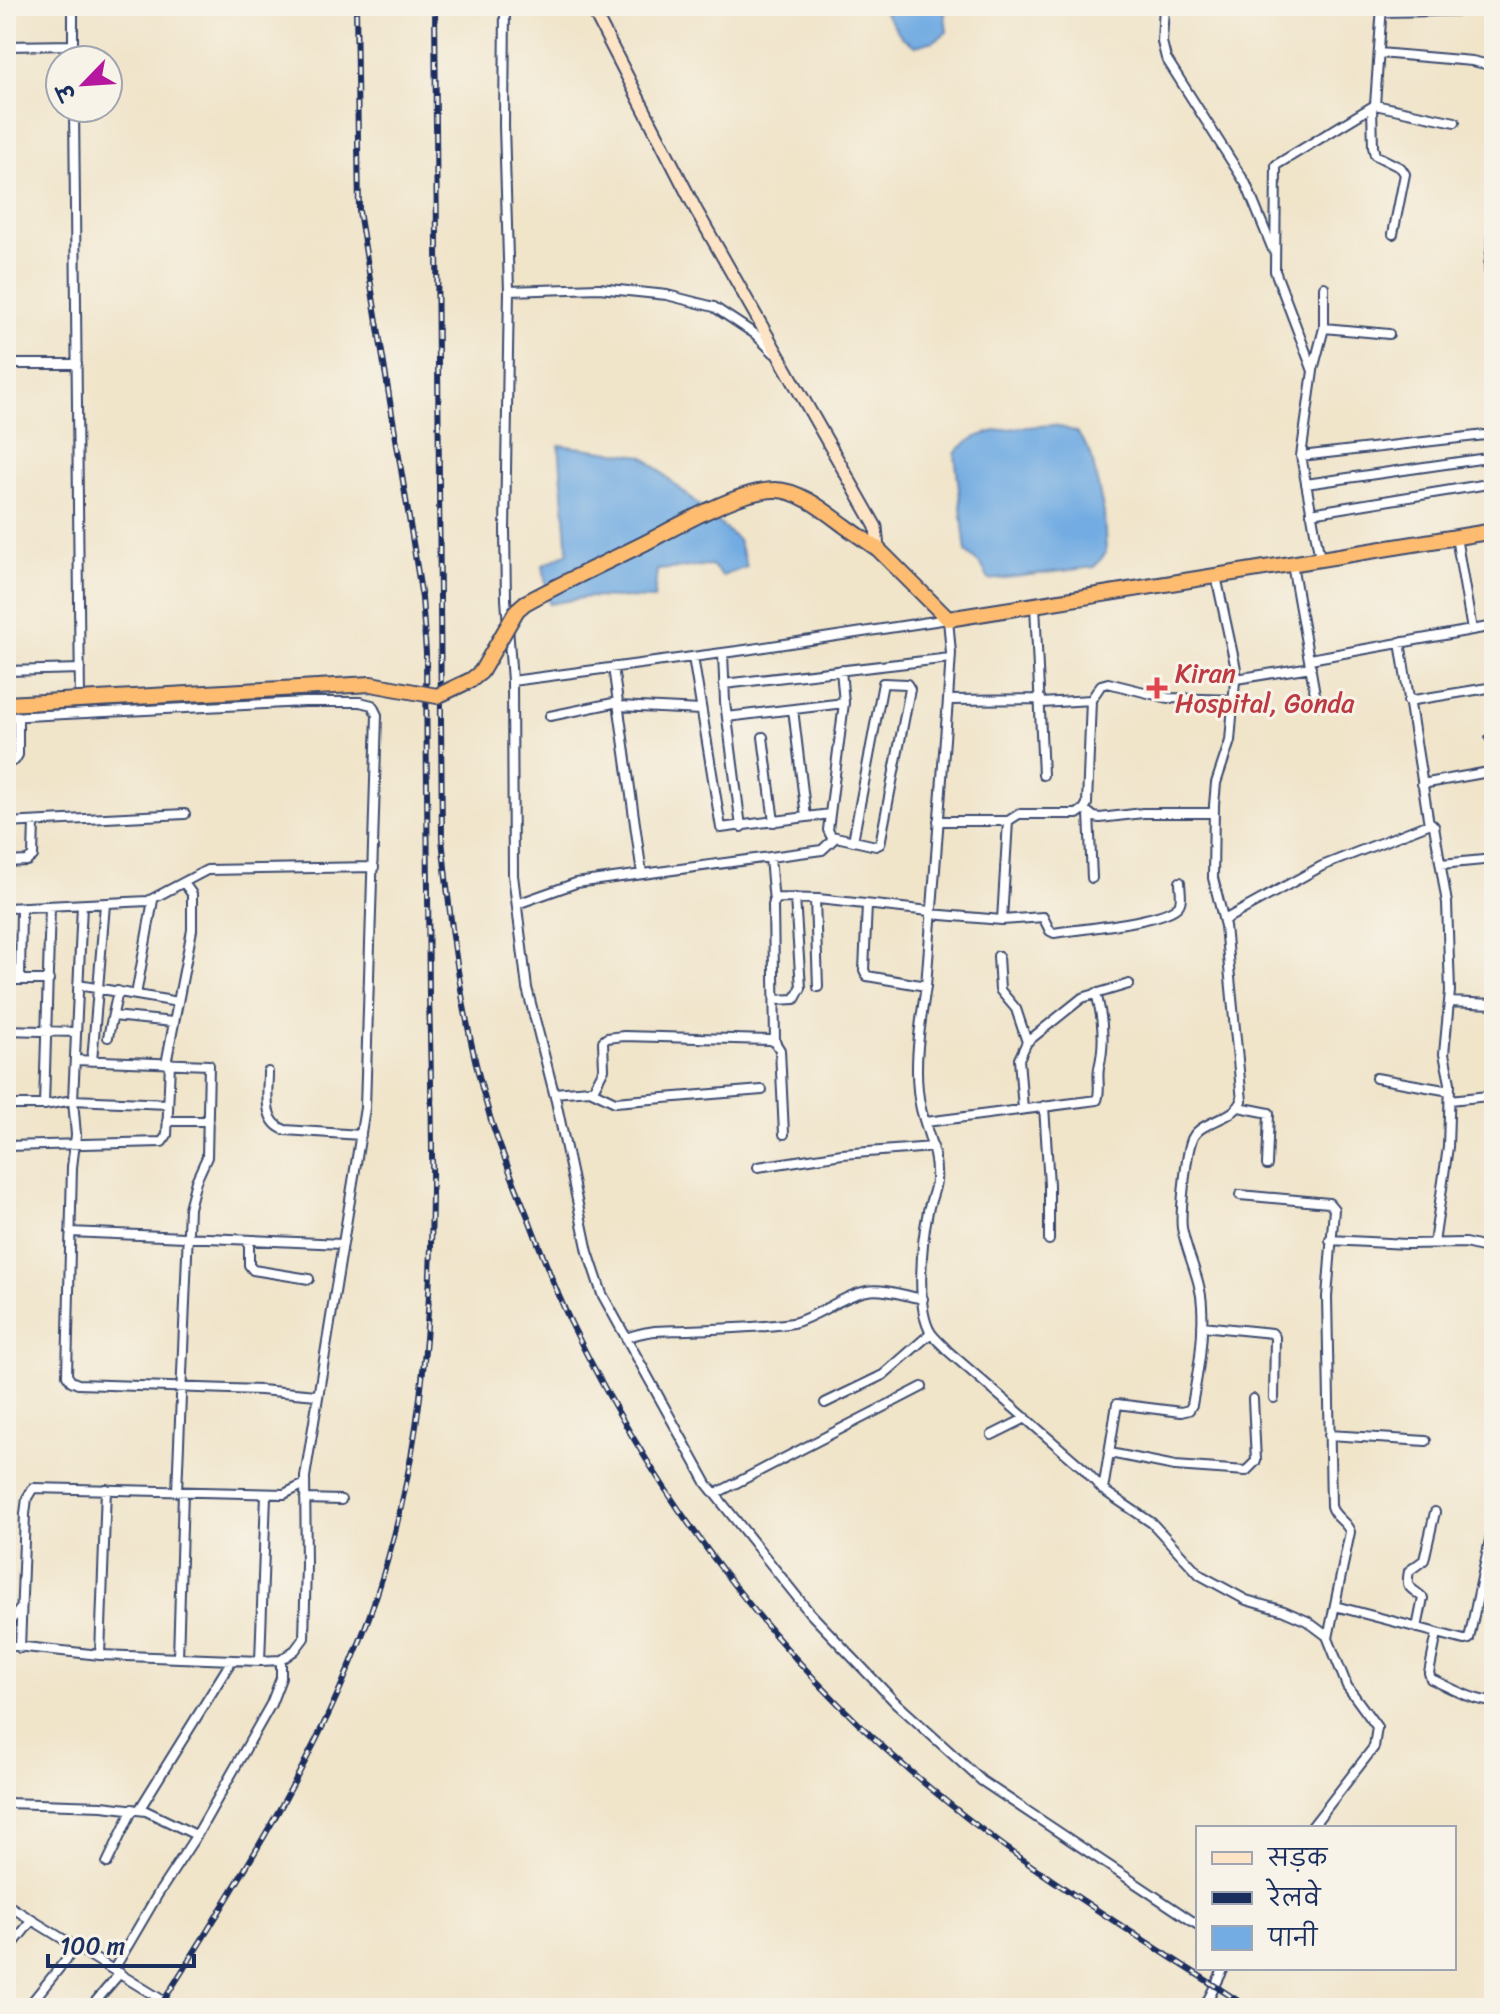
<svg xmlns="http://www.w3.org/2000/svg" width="1500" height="2014" viewBox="0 0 1500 2014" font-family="Sriracha,'Playpen Sans Deva',sans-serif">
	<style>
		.water { fill: #72ace2; stroke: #466ea0; stroke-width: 2 }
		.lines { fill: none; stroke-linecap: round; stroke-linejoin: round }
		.street-casing { stroke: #3b4a6e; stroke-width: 12 }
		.secondary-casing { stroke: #3b4a6e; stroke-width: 15 }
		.highway-casing { stroke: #3b4a6e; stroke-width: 18 }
		.street { stroke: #fff; stroke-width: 8 }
		.secondary { stroke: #fee4c6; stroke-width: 11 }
		.highway { stroke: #fdbc70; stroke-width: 14 }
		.rail-casing { stroke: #1b2f5e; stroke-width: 6 }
		.rail { stroke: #f7f3e8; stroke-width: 3; stroke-dasharray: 9; stroke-linecap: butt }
		.highway-bridge-casing { stroke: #3b4a6e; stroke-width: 18; stroke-linecap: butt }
		.highway-bridge { stroke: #fdbc70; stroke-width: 14 }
		.health-dot { fill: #e0444e; stroke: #f7f3e8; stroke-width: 3 }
		.labels { text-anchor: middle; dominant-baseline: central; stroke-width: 6; stroke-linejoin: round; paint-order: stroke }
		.health-label { font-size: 26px; fill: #be3a42; stroke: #f7f3e8; text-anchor: start }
	</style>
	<rect width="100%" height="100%" fill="#f7f3e8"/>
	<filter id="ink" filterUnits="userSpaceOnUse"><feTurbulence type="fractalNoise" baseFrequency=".0125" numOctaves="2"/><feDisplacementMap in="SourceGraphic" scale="16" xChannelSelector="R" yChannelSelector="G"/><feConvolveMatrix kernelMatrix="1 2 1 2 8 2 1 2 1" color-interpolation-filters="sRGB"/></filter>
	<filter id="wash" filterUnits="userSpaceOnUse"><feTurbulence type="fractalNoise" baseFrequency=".006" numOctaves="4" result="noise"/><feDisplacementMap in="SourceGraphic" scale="32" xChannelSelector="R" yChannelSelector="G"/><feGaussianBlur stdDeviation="1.8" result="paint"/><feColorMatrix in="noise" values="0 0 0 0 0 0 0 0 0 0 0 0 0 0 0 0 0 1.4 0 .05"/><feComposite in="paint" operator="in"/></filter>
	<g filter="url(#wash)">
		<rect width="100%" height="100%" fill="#f0e4c9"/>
		<path class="water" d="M880,6H944L947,32L934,41L915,46L902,37Z
			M1054,425L1077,432L1091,454L1104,513L1106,553L1094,567L989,580L982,566L966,552L955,454C975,426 1022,428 1054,425Z
			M559,445L643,456L738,540L747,567L722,576L712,565L657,570L654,599L588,597L549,604L543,565L568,553Z"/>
	</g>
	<g filter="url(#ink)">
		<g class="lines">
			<g class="street-casing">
				<path id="street" d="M73,6V60
					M505,6L504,126L509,291
					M1164,6L1162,42L1166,58L1246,184L1273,250
					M1382,12L1494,10
					M6,46L73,45
					M1379,53L1472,61L1494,66
					M1375,105L1455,122
					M1372,107L1373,147L1375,155L1401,168L1405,174L1393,234
					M74,108L80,701
					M1494,229L1489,267L1494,319
					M1324,328L1389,334
					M774,353L755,334L714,307L667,295L599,288L509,291L505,530L506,599L512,681L513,875L527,988L556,1101L588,1252L602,1294L707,1484L809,1612L895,1702L982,1781L1198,1925
					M6,364H77
					M1313,370L1324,328V287
					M1301,456L1494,434
					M1306,484L1494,457
					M1311,513L1494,483
					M1456,537L1472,630
					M1320,559L1301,456L1313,371L1275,271L1276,165L1375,105L1382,6
					M1292,564L1317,705
					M1035,605L1043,775
					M1400,642L1429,824
					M723,653L725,702L741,827
					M693,657L721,828L830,814
					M1310,659L1494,626
					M613,667L642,874
					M841,670L844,703L828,830L831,836L836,837L876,846L880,844L910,689L907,684L883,683L853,841
					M6,671L80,669
					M1236,679L1311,667
					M512,681L745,650L948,619L951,653L948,700L926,986C920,1026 912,1069 921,1109C927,1133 938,1155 936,1181C935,1191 930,1201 928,1211C922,1240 915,1308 931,1333C935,1339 943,1345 948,1351L1084,1469L1103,1490L1152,1523L1200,1575L1246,1600L1284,1611L1307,1621L1327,1636L1347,1686L1377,1727L1374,1747L1311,1828
					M724,684L950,658
					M948,700L1041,699
					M1408,701L1494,687
					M1041,703L1091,700L1101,685L1108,683L1168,698L1235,700
					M619,706L701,710
					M793,709L806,817
					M550,716L618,702
					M6,717L304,702H360L372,705L377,715L365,1108L305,1477L306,1565L304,1638L295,1650L281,1660L260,1661L100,1655L6,1645
					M727,717L844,703
					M763,737L774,822
					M1490,738H1494
					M6,764L15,760L18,755V717
					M1422,784L1494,771
					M1084,809L1094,817L1100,818L1143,813H1213
					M1089,814L1092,878
					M938,821H1008
					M6,823L185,814
					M770,858L774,902
					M6,862L27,861L33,856L34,822
					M1441,864L1494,859
					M815,899L818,987
					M517,904L576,883L822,850L836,837
					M82,905L73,1100L76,1135L72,1167L67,1375L71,1381L78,1384L260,1390L317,1395
					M867,905L864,970L867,976L926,986
					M6,908L148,901L207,870L374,867
					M930,914L1002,920L1043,917L1050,931L1054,933C1078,929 1164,922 1178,906C1183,901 1180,889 1180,882
					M1002,920L1008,821L1019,814H1077L1084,809L1087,804L1091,700
					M1224,920L1322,866L1431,823L1434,826L1447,903L1450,991L1444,1054L1450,1083L1448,1147L1434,1243
					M998,956L1000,990L1016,1009L1027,1042
					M6,980H49
					M20,980L21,908
					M78,985L178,1002
					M136,995L153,900
					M775,1000L795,999L801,988L795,898
					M1449,1002L1494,1004
					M113,1016L173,1022
					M6,1030L76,1032
					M108,1037L118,991
					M775,1042L773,905L777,898L818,899L930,911
					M75,1060L209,1065L207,1157L196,1181L189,1208L177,1491
					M92,1061L105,904
					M166,1064L192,930V894L184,883
					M268,1072C268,1093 262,1122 285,1130L361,1135
					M1376,1078L1450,1091
					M593,1090L604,1069L603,1041L607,1038L624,1036L770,1040L775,1042L780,1050L784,1134
					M554,1093L590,1090L615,1102L762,1090
					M1450,1100L1488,1096L1494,1099
					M6,1105H44L73,1100L168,1104
					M44,1105L50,906
					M1044,1106L1049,1185V1240
					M1239,1107L1269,1113L1267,1165
					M1023,1109L1019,1059L1027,1042L1082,998L1129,984
					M167,1121H208
					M926,1122L1097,1100C1101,1090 1097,1079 1099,1068C1105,1044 1103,1018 1096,993
					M6,1146L162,1142L167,1135L170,1063
					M758,1167L842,1154L933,1147
					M1240,1195L1329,1203L1334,1209L1327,1297L1331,1506C1334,1518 1347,1521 1350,1532L1328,1638
					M70,1232L342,1244
					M249,1240V1265L253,1270L309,1279
					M1330,1240L1407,1244L1465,1243L1494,1250
					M1202,1326L1272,1333L1275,1337L1274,1398
					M626,1338C650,1329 662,1331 687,1330C722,1329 758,1328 793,1323C819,1316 841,1296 867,1291C884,1288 906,1296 923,1299
					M825,1403L883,1375L931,1333
					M992,1435L1026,1418
					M1329,1435L1426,1441
					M1110,1453L1175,1466L1246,1471L1256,1461L1253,1399
					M1103,1490L1117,1404L1181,1412L1189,1410L1192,1405C1198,1372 1204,1340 1202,1306C1201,1279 1187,1255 1182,1228C1180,1214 1186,1157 1191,1142C1197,1120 1232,1122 1242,1101L1225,926L1213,878L1214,805L1216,783L1230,741L1236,669L1216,576
					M715,1494L922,1387
					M305,1499L341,1500
					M1335,1606L1464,1640L1469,1639L1494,1521
					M6,1626L21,1608
					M1417,1628L1423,1598C1411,1586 1405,1591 1409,1571L1424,1560L1435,1512
					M1437,1633L1429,1673L1431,1679C1452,1688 1470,1700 1494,1702
					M20,1648L25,1514L27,1498L33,1488L284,1494L305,1484
					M100,1655L106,1489
					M178,1658L183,1492
					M260,1661L266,1495
					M6,1803L102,1806L146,1811L196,1835
					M139,1810L232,1660
					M107,1863L133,1809
					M6,1904L175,2008
					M6,1953L32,1920
					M114,1969L158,1894L198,1833L271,1704L281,1678V1660
					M27,2008L77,1946
					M90,2008L120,1973
					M1204,2008L1224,1968"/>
			</g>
			<g class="secondary-casing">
				<path id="secondary" d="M591,6L696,210L876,527L878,549"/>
			</g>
			<g class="highway-casing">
				<path id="highway" d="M845,526L878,549L948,619L1494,531"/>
			</g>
			<use href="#street" class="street"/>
			<use href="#secondary" class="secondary"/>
			<use href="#highway" class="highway"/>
			<g class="rail-casing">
				<path id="rail" d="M435,6L442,838C451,932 463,1026 490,1117C501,1152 516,1187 530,1222C543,1256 556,1292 572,1325C662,1509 788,1674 947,1802C1041,1879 1147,1941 1249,2008
					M159,2008C242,1876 328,1742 377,1594C441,1401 434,1195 429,995C427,881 427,767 426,653L422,598L359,211L356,6"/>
			</g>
			<use href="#rail" class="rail"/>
			<g class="highway-bridge-casing">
				<path id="highway-bridge" d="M6,704L371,684L437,696L471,680L481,672L517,610L525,603C564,582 605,563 645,543C678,526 739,490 775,490C800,490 826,512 845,526"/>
			</g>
			<use href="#highway-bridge" class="highway-bridge"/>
		</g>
	</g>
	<path class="health-dot" d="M1153 676h8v8h8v8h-8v8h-8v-8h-8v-8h8z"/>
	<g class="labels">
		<g class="health-label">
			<text x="1175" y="673">Kiran<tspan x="1175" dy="30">Hospital, Gonda</tspan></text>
		</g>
	</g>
	<rect width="1500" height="2014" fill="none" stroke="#f7f3e8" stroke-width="32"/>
	<rect x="1196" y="1826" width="260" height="144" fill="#f7f3e8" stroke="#9fa5b1" stroke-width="2"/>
	<rect x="1212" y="1852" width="40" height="12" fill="#fee4c6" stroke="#9fa5b1" stroke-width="2"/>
	<text x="1268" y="1866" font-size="24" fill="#1b2f5e">सड़क</text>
	<rect x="1212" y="1892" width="40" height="12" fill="#1b2f5e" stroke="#9fa5b1" stroke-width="2"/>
	<text x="1268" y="1906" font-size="24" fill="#1b2f5e">रेलवे</text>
	<rect x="1212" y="1926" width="40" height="24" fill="#72ace2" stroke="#9fa5b1" stroke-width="2"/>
	<text x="1268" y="1946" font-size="24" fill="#1b2f5e">पानी</text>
	<g transform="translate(84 84) rotate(245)"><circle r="38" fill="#f7f3e8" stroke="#9fa5b1" stroke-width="2"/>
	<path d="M0-6L14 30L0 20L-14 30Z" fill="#b5179e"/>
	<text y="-12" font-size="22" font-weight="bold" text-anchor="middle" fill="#1b2f5e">उ</text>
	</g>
	<path d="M48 1954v12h146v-12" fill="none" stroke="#1b2f5e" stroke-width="4"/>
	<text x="60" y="1954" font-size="24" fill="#1b2f5e" stroke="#f7f3e8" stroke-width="6" paint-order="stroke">100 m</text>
</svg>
